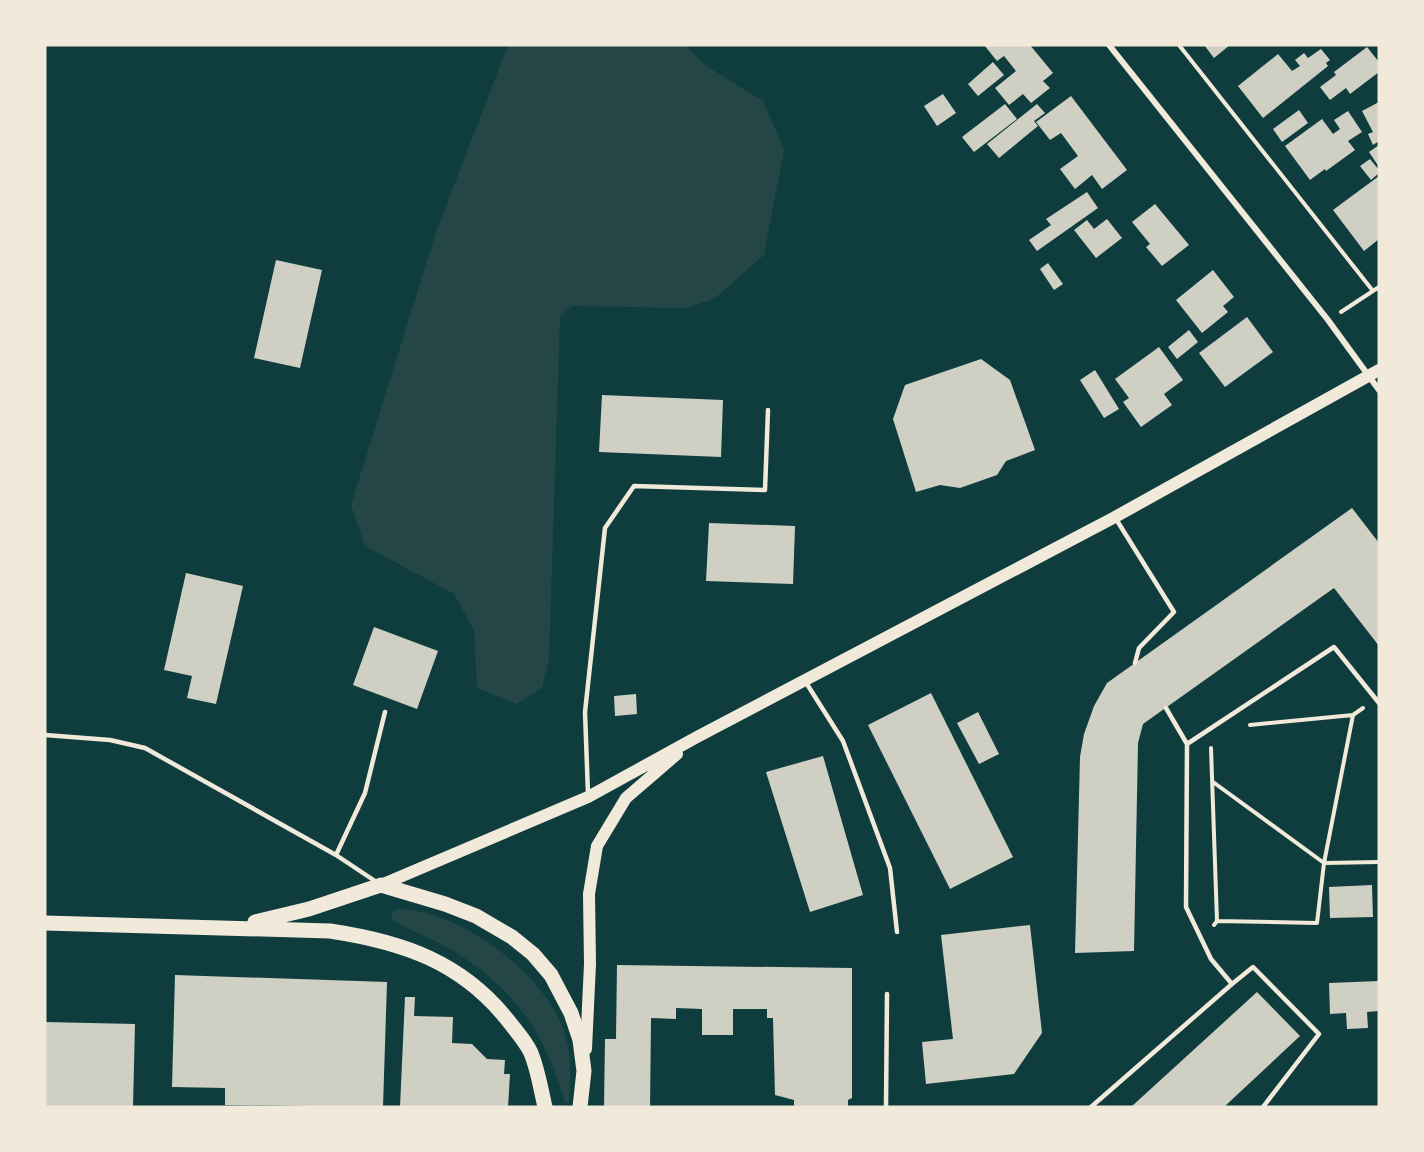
<svg xmlns="http://www.w3.org/2000/svg" width="1424" height="1152" viewBox="0 0 1424 1152" font-family="Montserrat,sans-serif">
	<style>
		.green { fill: #244646 }
		.building { fill: #cfcfc3 }
		.lines { fill: none; stroke-linecap: round; stroke-linejoin: round }
		.path { stroke: #f1e9da; stroke-width: 4 }
		.service { stroke: #f1e9da; stroke-width: 4.5 }
		.minor { stroke: #f1e9da; stroke-width: 6 }
		.secondary { stroke: #f1e9da; stroke-width: 12 }
		.primary { stroke: #f1e9da; stroke-width: 15 }
	</style>
	<rect width="100%" height="100%" fill="#0f3d3e"/>
	<path class="green" d="M508,45H685L705,65L763,101L784,150L764,255L714,299L686,308L571,306L560,317L549,659L542,688L516,704L477,688L474,630L454,594L365,546L351,505L436,232Z
		M397,909C458,910 539,969 562,1026C572,1051 571,1076 569,1103H565C544,1029 512,985 445,946C428,936 408,931 392,919V913Z"/>
	<path class="building" d="M984,45H1030L1053,73L1043,81L1050,88L1031,103L1023,94L1009,105L995,88L1016,71L1004,56L997,61Z
		M1204,45H1230L1214,58Z
		M1367,47L1379,62V72L1350,94L1346,88L1330,100L1320,87L1336,75L1334,72Z
		M1321,49L1330,60L1326,63L1328,66L1263,118L1238,86L1278,54L1292,71L1300,66L1295,60L1304,53L1308,58Z
		M993,62L1004,75L978,96L968,84Z
		M943,94L956,113L937,126L924,106Z
		M1071,96L1127,170L1102,189L1092,175L1075,189L1060,169L1078,156L1061,133L1050,140L1036,122Z
		M1379,102V141L1373,145L1368,134L1373,132L1362,111Z
		M1005,104L1017,119L974,152L962,137Z
		M1037,104L1045,113L1034,121L1038,126L999,158L987,144Z
		M1299,110L1308,123L1282,142L1273,129Z
		M1348,111L1362,132L1348,141L1355,150L1326,171L1325,169L1310,180L1285,146L1322,119L1333,134L1340,129L1334,120Z
		M1379,145V167L1369,152Z
		M1370,159L1379,170V173L1371,180L1360,166Z
		M1379,176V239L1364,251L1333,210Z
		M1087,192L1098,208L1037,251L1029,240L1051,225L1046,219Z
		M1155,204L1189,245L1162,266L1146,247L1150,244L1132,222Z
		M1107,219L1122,238L1096,258L1074,230L1087,220L1094,229Z
		M276,260L322,270L300,368L254,358Z
		M1048,263L1063,284L1054,290L1040,269Z
		M1213,270L1234,297L1223,306L1228,312L1202,333L1176,300Z
		M1247,317L1273,352L1225,387L1199,353Z
		M1189,330L1198,342L1177,359L1168,347Z
		M1159,347L1183,380L1164,394L1172,405L1141,427L1123,402L1129,398L1115,379Z
		M981,359L1010,380L1035,450L1006,461L997,475L960,488L940,485L916,492L893,419L905,385Z
		M1095,370L1119,409L1104,418L1080,380Z
		M602,395L723,400L721,457L599,452Z
		M1352,508L1379,543V646L1334,588L1143,724L1138,743L1134,951L1075,953L1080,757L1084,734L1094,706L1107,683Z
		M709,523L795,526L793,584L706,581Z
		M186,573L243,586L216,704L187,698L192,676L164,670Z
		M374,627L438,651L417,709L353,685Z
		M931,693L1013,857L950,889L868,725Z
		M636,694L637,714L615,716L614,696Z
		M978,712L999,754L979,764L957,723Z
		M823,756L863,895L810,912L766,772Z
		M1372,885L1373,917L1330,918L1329,887Z
		M1030,925L1042,1033L1014,1074L926,1084L922,1042L953,1039L941,935Z
		M617,965L852,968V1098L848,1100V1107H794V1100L775,1095L773,1018H767V1009H733V1035H702V1009L676,1008V1019L651,1018L650,1107H604L605,1039H616Z
		M175,975L387,982L383,1107L225,1105V1088L172,1087Z
		M1379,981V1011L1367,1012L1368,1028L1347,1029L1346,1013L1330,1014L1329,983Z
		M1257,992L1300,1036L1224,1107H1131Z
		M405,997H415L414,1016L453,1017L452,1043L472,1044L487,1059L505,1060L504,1074H510L508,1107H400Z
		M45,1022L135,1024L133,1107H45Z"/>
	<g class="lines">
		<path class="path" d="M1179,45L1373,291
			M1341,312L1379,287
			M1250,725L1353,715L1363,708
			M1211,748L1217,921L1214,925
			M1213,782L1324,863L1379,862
			M1217,921L1317,923L1324,863L1353,715"/>
		<path class="service" d="M1116,519L1174,612L1139,648L1135,663
			M805,681L843,741L890,868L897,932
			M1166,708L1187,744
			M45,735L110,740L145,748L336,855L378,883
			M588,794L585,712L605,528L634,486L765,490L768,410
			M336,855L365,793L385,712
			M1232,984L1253,967L1319,1034L1263,1107
			M886,1107L887,994
			M1091,1107L1232,984L1211,959L1186,907L1187,744L1334,647L1379,703"/>
		<path class="minor" d="M1109,45L1328,320L1379,390"/>
		<path class="secondary" d="M381,885L588,797L697,737L1115,517L1379,370
			M586,1049L590,964L589,894L597,846L626,798L677,754"/>
		<path class="primary" d="M255,922L309,909L381,885L445,904L476,916L512,937L533,954L551,975L571,1013L580,1040L584,1071L580,1107
			M45,923L330,931C403,942 463,962 510,1023C517,1032 526,1042 531,1053C538,1070 541,1090 545,1107"/>
	</g>
	<rect width="1424" height="1152" fill="none" stroke="#f1e9da" stroke-width="93"/>
</svg>
